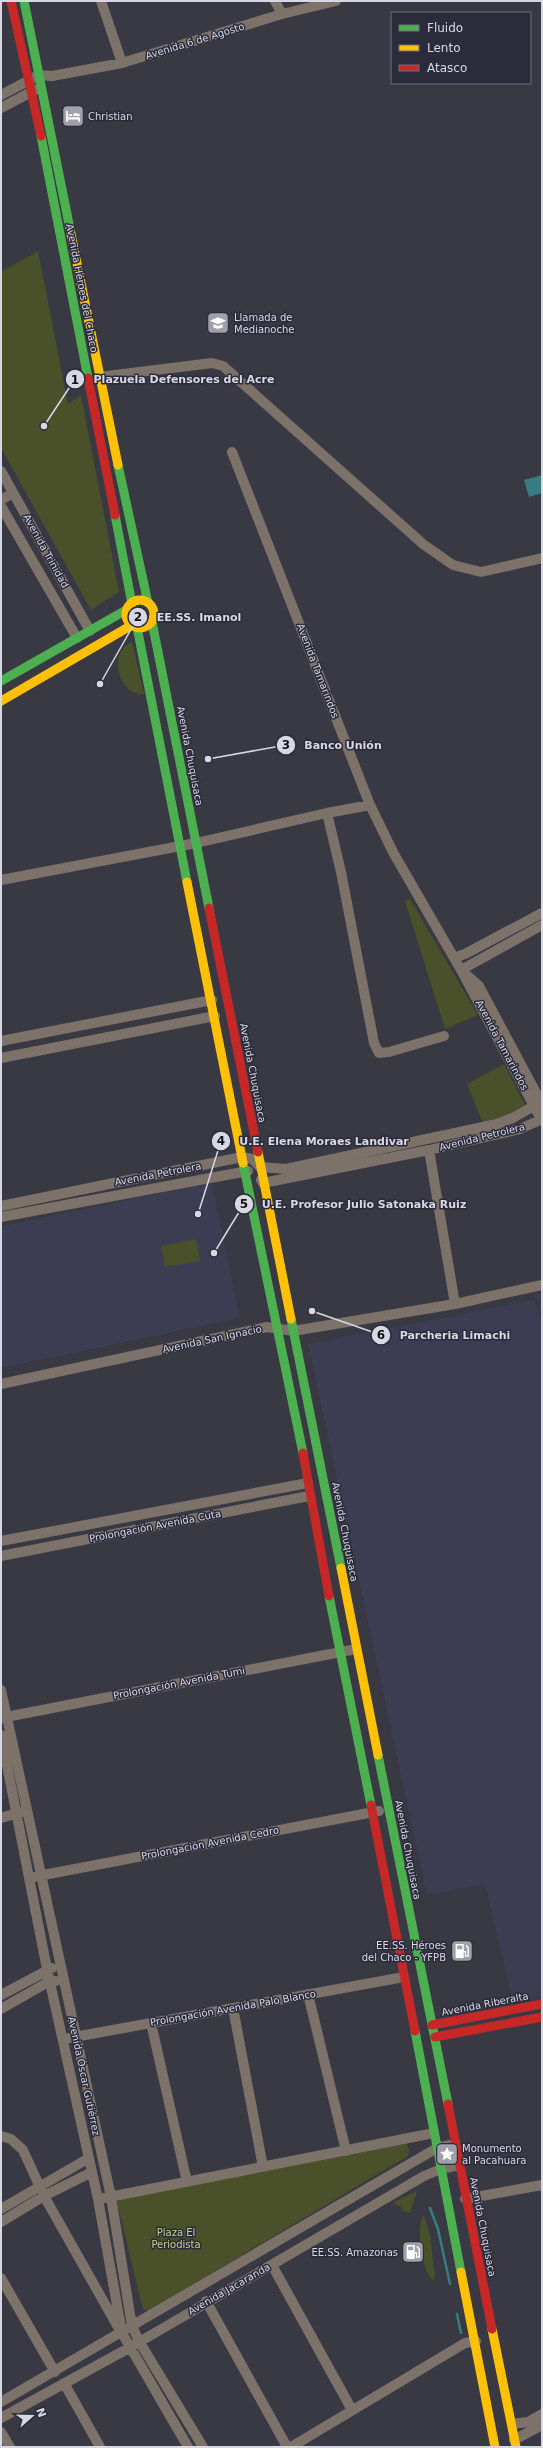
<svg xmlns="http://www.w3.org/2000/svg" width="543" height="2448" viewBox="0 0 543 2448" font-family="'DejaVu Sans',sans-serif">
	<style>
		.built { fill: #3c3c53 }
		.green { fill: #49502a }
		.water { fill: #367c80 }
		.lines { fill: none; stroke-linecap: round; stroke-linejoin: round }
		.stream { stroke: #367c80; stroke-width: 2.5 }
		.street { stroke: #7c726a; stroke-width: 10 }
		.fast { stroke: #4caf50; stroke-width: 9 }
		.slow { stroke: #ffc107; stroke-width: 9 }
		.jam { stroke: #c62828; stroke-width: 9 }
		.labels { text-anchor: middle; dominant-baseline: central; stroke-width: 3; stroke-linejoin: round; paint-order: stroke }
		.street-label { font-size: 10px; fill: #d7d8e3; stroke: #2b2b3c }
		.poi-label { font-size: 10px; fill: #d7d8e3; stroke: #2b2b3c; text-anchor: start }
		.park-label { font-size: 10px; fill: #c1d383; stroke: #2b2b3c }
		.leader { fill: none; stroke: #d7d8e3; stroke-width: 1.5 }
		.callout-dot { fill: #d7d8e3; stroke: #2b2b3c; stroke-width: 1.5 }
		.mark-label { font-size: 12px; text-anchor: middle; font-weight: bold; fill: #111 }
		.callout-label { font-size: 11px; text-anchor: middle; font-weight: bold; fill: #d7d8e3; stroke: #2b2b3c; stroke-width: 3; stroke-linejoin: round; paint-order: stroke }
	</style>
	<rect width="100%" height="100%" fill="#393943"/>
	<path class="built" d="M212,1183L240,1318L1,1368V1226Z
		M542,1293V1312L535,1295Z
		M534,1300L542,1322V1997L513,2002L485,1884L427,1895L308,1344Z
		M1,1768L8,1797L1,1800Z"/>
	<path class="green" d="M38,251L68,404L81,395L119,592L91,610L1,448V272Z
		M132,642L144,694C117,697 108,650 132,642Z
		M410,899L478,1015L445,1029L405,901Z
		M504,1064L525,1105C514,1115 497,1120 483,1123L467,1084Z
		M196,1239L200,1261L165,1267L161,1246Z
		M406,2143L409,2149L408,2156L150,2310H143L117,2202L120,2198Z
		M417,2191L410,2213L401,2210V2206H397L394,2202Z
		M424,2215L430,2235L435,2278L433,2280C422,2274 415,2224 424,2215Z"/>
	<path class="water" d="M542,475V493L529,497L524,480Z"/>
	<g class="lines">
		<path class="stream" d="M430,2208L438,2229L450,2284
			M457,2314L461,2333"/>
		<path class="street" d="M101,1L122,63
			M275,1L282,14
			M1,95L39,75L52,76L122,63L282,14L336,1
			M1,108L37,89
			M99,377L212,363L223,366L423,544L453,565L481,572L542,558
			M232,452L370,805L394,854L461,970L542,925
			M1,471L90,631
			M1,500L13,493
			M1,506L77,638
			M327,813L370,805
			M1,880L196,843L327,813L341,872L374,1043L379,1053L389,1052L444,1036
			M454,958L465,954L542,913
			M1,1041L212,1000
			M1,1058L215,1016
			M542,1104L479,986L461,970L542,1121
			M429,1150L455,1304
			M261,1180L263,1183L429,1150L520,1129L542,1119
			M1,1206L242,1157L252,1159L260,1167L286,1169L497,1124L513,1118L542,1101
			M1,1217L248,1171
			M1,1384L267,1327L293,1331L455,1304L542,1285
			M1,1541L308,1483
			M1,1556L309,1496
			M1,1690L111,2197L132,2326L139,2341L203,2447
			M1,1718L356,1649
			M1,1735L47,1969L98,2199L122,2333L188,2447
			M1,1818L24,1811
			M33,1877L379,1811
			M308,1994L346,2151
			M1,1995L52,1968
			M233,2008L263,2167
			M1,2009L50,1981H56
			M151,2023L187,2182
			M69,2038L404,1977
			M1,2136L11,2139L23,2150L44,2196L118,2327
			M104,2198L434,2133
			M465,2199L542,2185
			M1,2209L89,2158
			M1,2222L44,2196L92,2172
			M272,2265L352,2410
			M1,2278L55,2372
			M206,2301L287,2447
			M64,2383L100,2447
			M1,2402L437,2148L455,2144
			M1,2418L129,2348L424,2176L441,2169L459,2165
			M512,2424L528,2422L542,2414
			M1,2432L10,2447
			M514,2440L542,2425
			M291,2447L465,2343L476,2341"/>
		<path class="fast" d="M24,1L71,234
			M41,136L88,378
			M118,465L148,603
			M115,515L132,604
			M152,622L209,908
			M137,627L187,882
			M1,681L128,609
			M243,1163L303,1453
			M291,1319L341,1568
			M329,1596L371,1805
			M378,1755L448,2104
			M415,2031L461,2272"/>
		<path class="slow" d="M71,234L118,465
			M126 614a14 14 0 1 1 28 0a14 14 0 1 1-28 0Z
			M1,701L132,625
			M187,882L243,1163
			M258,1152L291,1319
			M341,1568L378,1755
			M461,2272L495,2447
			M492,2329L516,2447"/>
		<path class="jam" d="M11,1L41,136
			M88,378L115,515
			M209,908L258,1152
			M303,1453L329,1596
			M371,1805L415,2031
			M432,2025L542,2004
			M435,2037L542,2017
			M448,2104L492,2329"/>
	</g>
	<defs>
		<g id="hotel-square" transform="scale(1.15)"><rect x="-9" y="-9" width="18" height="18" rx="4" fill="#a0a0ab" stroke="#2b2b3c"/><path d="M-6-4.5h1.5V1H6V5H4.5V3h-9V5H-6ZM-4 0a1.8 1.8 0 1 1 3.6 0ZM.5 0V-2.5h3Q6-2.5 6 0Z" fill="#fff"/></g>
		<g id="university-square" transform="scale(1.15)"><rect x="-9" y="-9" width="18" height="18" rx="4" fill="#a0a0ab" stroke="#2b2b3c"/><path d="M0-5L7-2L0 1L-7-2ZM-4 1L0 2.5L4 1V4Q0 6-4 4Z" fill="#fff"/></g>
		<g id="fuel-square" transform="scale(1.15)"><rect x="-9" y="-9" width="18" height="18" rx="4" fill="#a0a0ab" stroke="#2b2b3c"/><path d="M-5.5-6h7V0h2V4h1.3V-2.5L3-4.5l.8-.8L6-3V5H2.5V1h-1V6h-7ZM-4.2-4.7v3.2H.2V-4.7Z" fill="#fff"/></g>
		<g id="sight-square" transform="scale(1.15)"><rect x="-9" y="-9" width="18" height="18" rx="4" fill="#a0a0ab" stroke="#2b2b3c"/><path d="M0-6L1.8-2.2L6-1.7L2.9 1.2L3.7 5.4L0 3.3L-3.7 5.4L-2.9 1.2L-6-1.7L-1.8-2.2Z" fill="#fff"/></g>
	</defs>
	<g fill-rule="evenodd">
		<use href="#hotel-square" x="73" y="116"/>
		<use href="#university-square" x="218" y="323"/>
		<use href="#fuel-square" x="462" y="1951"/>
		<use href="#sight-square" x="447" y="2154"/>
		<use href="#fuel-square" x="413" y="2252"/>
	</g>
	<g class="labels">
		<g class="street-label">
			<text transform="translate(195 41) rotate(-17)">Avenida 6 de Agosto</text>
			<text transform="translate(82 288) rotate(79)">Avenida Héroes del Chaco</text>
			<text transform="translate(46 551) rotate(61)">Avenida Trinidad</text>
			<text transform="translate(318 671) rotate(69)">Avenida Tamarindos</text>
			<text transform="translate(190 756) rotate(79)">Avenida Chuquisaca</text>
			<text transform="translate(502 1045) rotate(62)">Avenida Tamarindos</text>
			<text transform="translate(253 1073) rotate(79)">Avenida Chuquisaca</text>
			<text transform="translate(482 1137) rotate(-14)">Avenida Petrolera</text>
			<text transform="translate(158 1174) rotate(-11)">Avenida Petrolera</text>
			<text transform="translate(212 1339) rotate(-12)">Avenida San Ignacio</text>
			<text transform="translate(155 1526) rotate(-11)">Prolongación Avenida Cuta</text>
			<text transform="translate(345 1532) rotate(79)">Avenida Chuquisaca</text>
			<text transform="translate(179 1683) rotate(-11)">Prolongación Avenida Tumi</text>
			<text transform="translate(210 1843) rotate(-11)">Prolongación Avenida Cedro</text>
			<text transform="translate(408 1850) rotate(79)">Avenida Chuquisaca</text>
			<text transform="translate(485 2004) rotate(-11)">Avenida Riberalta</text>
			<text transform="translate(233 2008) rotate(-10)">Prolongación Avenida Palo Blanco</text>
			<text transform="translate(84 2076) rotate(78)">Avenida Óscar Gutiérrez</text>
			<text transform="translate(483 2227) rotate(79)">Avenida Chuquisaca</text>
			<text transform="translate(229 2289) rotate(-30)">Avenida Jacaranda</text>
		</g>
		<g class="poi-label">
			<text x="88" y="116">Christian</text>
			<text x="234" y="317">Llamada de<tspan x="234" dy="12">Medianoche</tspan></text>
			<text x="446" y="1945" text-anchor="end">EE.SS. Héroes<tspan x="446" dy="12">del Chaco - YFPB</tspan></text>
			<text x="462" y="2148">Monumento<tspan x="462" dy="12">al Pacahuara</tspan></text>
			<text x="398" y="2252" text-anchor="end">EE.SS. Amazonas</text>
		</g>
		<g class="park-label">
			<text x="176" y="2232">Plaza El<tspan x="176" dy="12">Periodista</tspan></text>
		</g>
	</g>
	<path class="leader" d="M44 426L75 379M100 684L138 617M208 759L286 745M198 1214L221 1141M214 1253L244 1204M312 1311L381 1335"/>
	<g class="callout-dot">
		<circle cx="44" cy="426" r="4"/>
		<circle cx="100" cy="684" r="4"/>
		<circle cx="208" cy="759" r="4"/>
		<circle cx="198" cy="1214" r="4"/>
		<circle cx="214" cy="1253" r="4"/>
		<circle cx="312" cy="1311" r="4"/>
		<circle cx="75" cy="379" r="10"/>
		<circle cx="138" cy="617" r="10"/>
		<circle cx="286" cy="745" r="10"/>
		<circle cx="221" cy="1141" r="10"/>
		<circle cx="244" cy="1204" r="10"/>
		<circle cx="381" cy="1335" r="10"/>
	</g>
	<g class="mark-label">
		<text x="75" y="384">1</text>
		<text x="138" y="621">2</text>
		<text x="286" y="749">3</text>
		<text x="221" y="1145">4</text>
		<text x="244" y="1208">5</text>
		<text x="381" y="1339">6</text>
	</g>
	<g class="callout-label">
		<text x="184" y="383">Plazuela Defensores del Acre</text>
		<text x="199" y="621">EE.SS. Imanol</text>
		<text x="343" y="749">Banco Unión</text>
		<text x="324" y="1145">U.E. Elena Moraes Landivar</text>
		<text x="364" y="1208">U.E. Profesor Julio Satonaka Ruiz</text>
		<text x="455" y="1339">Parcheria Limachi</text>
	</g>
	<rect width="543" height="2448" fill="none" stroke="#d7d8e3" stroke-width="4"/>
	<rect x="391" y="12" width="140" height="72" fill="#2b2b3c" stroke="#70707f"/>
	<rect x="399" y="25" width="20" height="6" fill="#4caf50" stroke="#70707f"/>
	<text x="427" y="32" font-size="12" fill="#d7d8e3">Fluido</text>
	<rect x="399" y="45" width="20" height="6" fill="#ffc107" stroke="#70707f"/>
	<text x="427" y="52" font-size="12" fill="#d7d8e3">Lento</text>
	<rect x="399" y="65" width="20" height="6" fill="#c62828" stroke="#70707f"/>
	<text x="427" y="72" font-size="12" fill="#d7d8e3">Atasco</text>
	<g transform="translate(32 2416) rotate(70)" stroke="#2b2b3c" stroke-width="3" paint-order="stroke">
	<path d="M0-3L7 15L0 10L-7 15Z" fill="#d7d8e3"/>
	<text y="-6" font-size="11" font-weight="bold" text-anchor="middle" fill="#d7d8e3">N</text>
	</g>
</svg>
